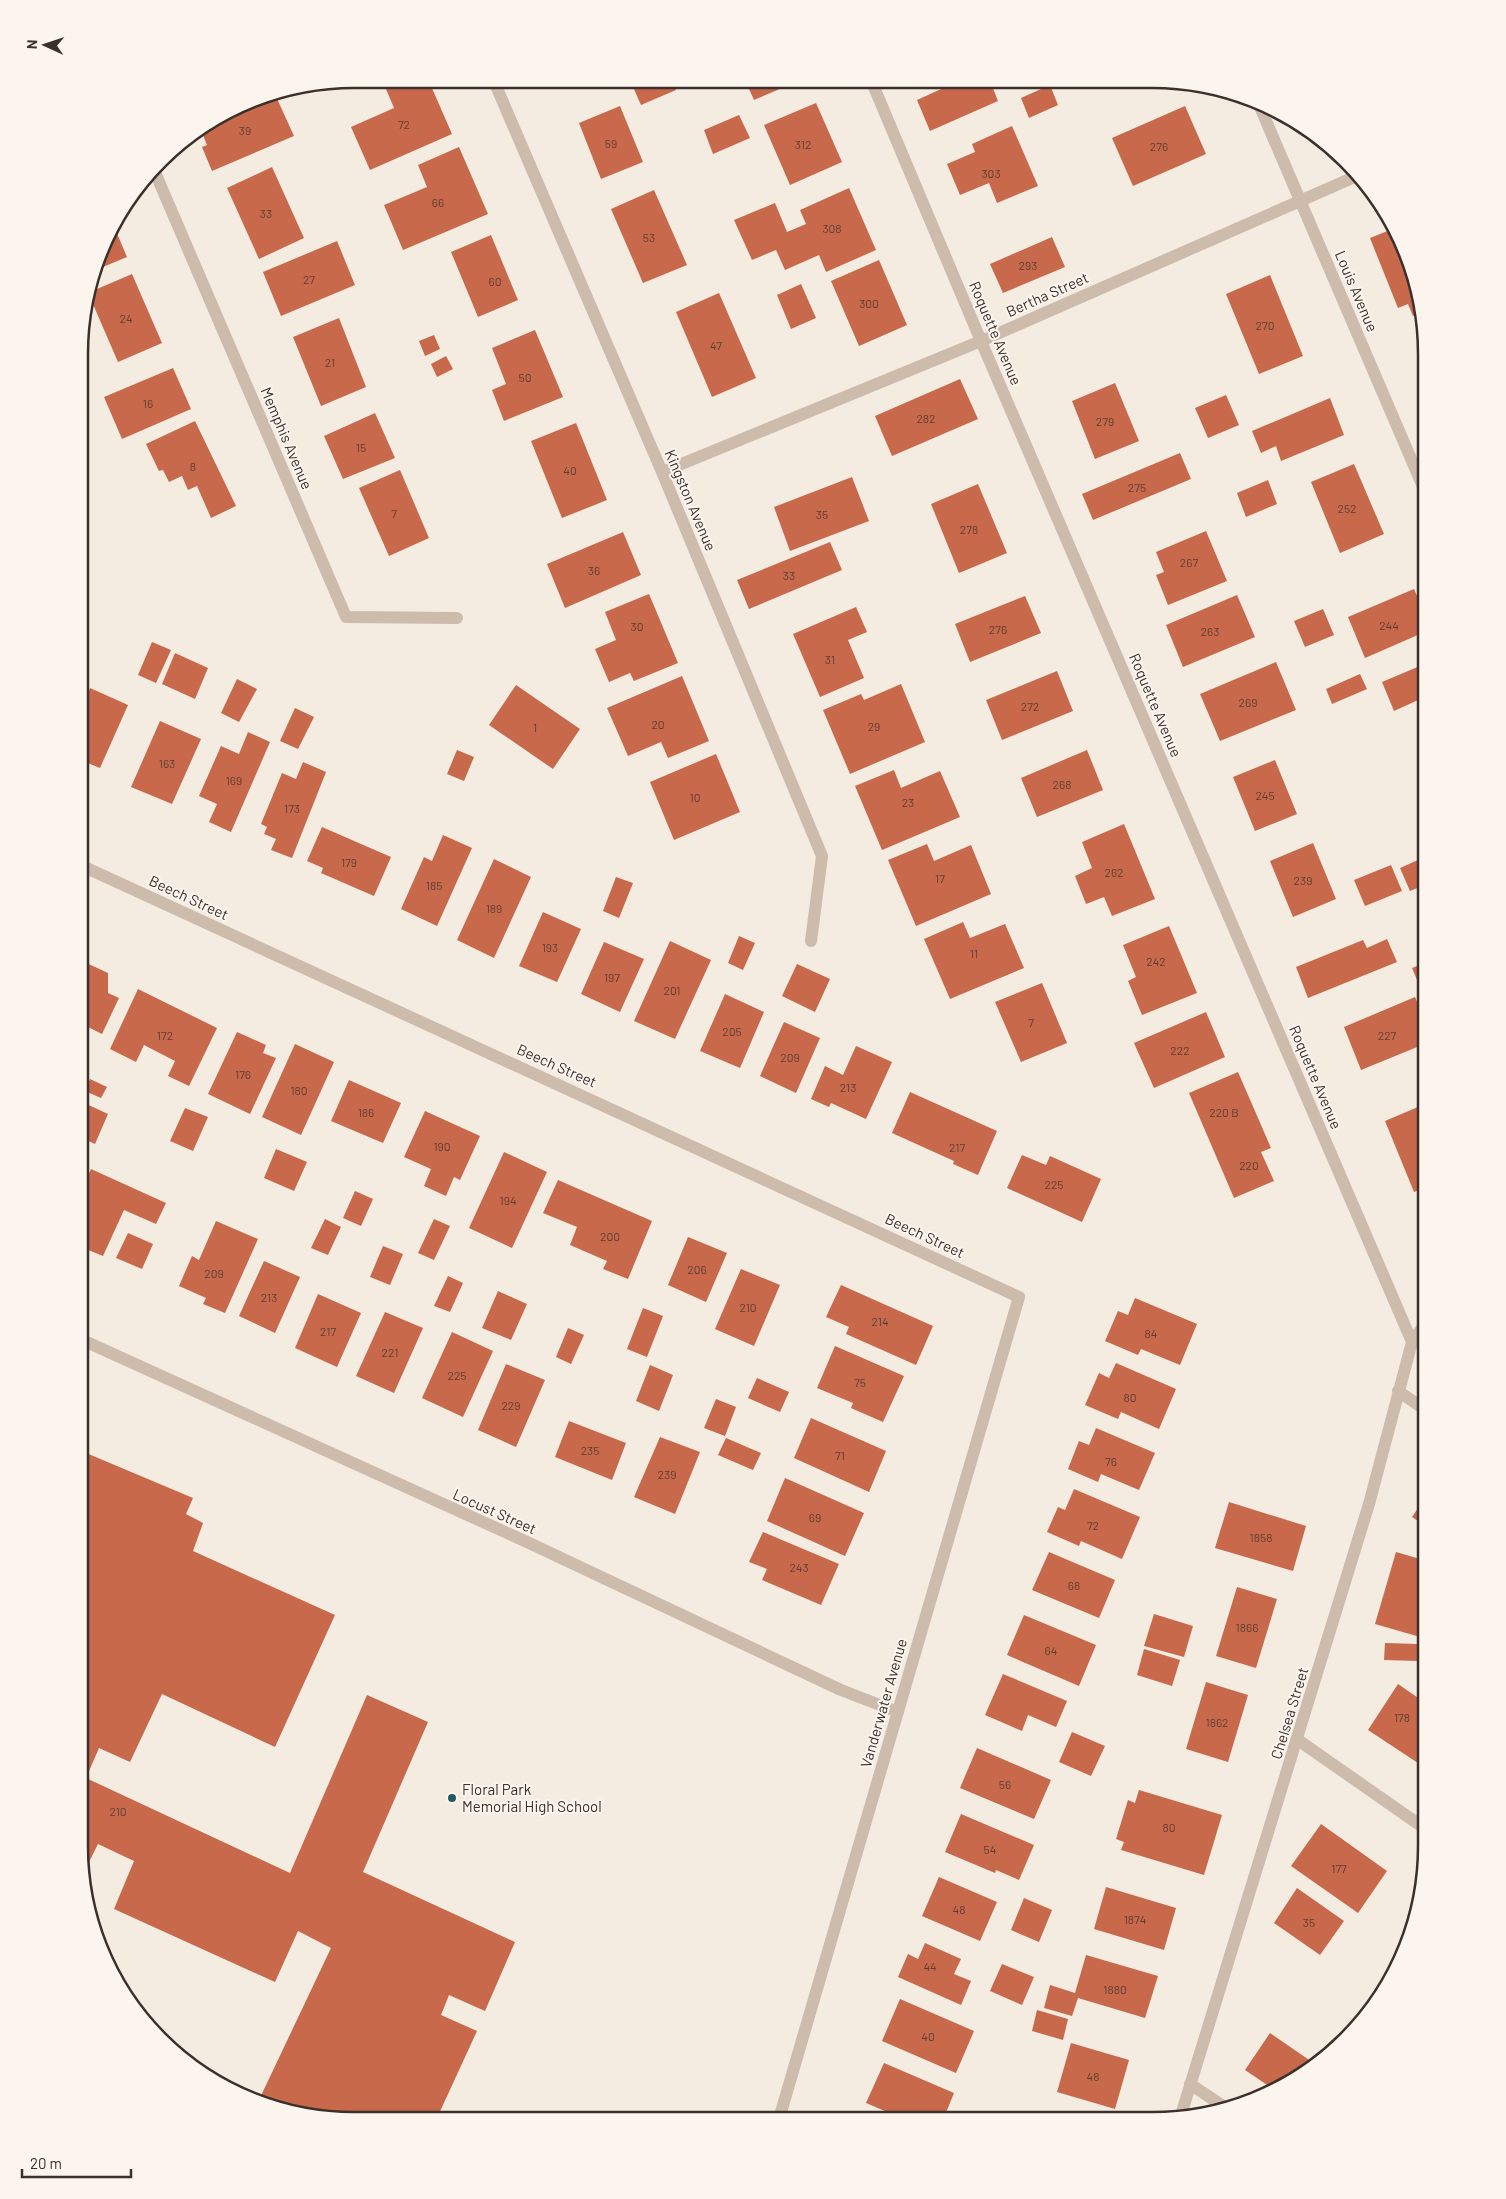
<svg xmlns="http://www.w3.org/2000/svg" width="1506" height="2199" viewBox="0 0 1506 2199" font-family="Barlow,sans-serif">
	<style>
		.building { fill: #c8694b }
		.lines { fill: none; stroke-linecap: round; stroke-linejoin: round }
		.minor { stroke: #cdbbac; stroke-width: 12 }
		.poi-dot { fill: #1f5a5e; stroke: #fbf5ee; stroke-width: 2 }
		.labels { text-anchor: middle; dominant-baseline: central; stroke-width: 4; stroke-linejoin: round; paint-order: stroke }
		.number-label { font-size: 12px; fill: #5e3e33 }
		.street-label { font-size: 15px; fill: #3b302b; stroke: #fbf5ee }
		.poi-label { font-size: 15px; fill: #3b302b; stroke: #fbf5ee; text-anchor: start }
		.rim { fill: none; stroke: #3b302b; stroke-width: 2.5 }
	</style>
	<rect width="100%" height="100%" fill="#f4ebe1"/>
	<path class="building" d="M409,79H428L452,134L370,170L351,127L394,108L386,89Z
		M630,80H671L676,90L641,105Z
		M745,80H801L754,100Z
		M961,80L985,81V83L990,81L998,101L930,131L917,100Z
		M1050,85L1058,105L1029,118L1021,98Z
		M274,92L294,136L212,171L202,147L207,145L201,130L265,93Z
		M816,103L842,162L790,185L764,125Z
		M620,106L643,162L601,179L579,123Z
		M1185,106L1206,154L1133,186L1112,138Z
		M739,115L750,138L713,154L704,130Z
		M1012,126L1038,186L997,203L989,183L960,195L947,164L975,152L972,144Z
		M459,147L488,214L403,250L384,205L427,187L418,165Z
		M272,167L304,238L259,259L227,188Z
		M849,188L876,250L826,272L819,255L785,270L776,250L752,260L734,220L775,203L787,232L806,224L800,210Z
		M654,190L687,265L643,283L611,209Z
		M113,224L127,257L98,269L111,228Z
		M1395,228L1406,248L1419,314L1413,316L1408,304L1398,308L1370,238Z
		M491,235L518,300L478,317L451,252Z
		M1052,237L1065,267L1003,293L990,264Z
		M337,241L355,285L281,316L263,272Z
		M879,260L907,325L859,346L831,281Z
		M132,274L162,343L118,362L89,295L90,292Z
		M1270,275L1303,356L1259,374L1226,294Z
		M801,284L816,318L791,329L777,295Z
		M719,293L756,378L712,397L676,312Z
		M339,318L366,387L321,406L293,337Z
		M535,330L563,397L504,421L492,390L506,384L492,348Z
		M434,335L440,349L425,356L419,341Z
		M446,356L453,369L437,377L431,364Z
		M173,368L191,409L122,439L104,397Z
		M960,379L978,419L892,456L875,416Z
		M1115,383L1139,441L1095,459L1072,401Z
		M1226,395L1239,425L1208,438L1195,408Z
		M1330,398L1344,435L1281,461L1276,446L1261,453L1252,431Z
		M375,413L395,458L343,479L324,436Z
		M195,421L236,506L211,518L197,486L188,490L182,476L169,482L163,470L159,471L146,444Z
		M576,423L607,500L562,518L531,441Z
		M1180,453L1191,479L1093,520L1082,494Z
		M1354,464L1384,534L1340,553L1311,482Z
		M400,470L429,538L389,556L359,488Z
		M852,477L869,521L790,551L774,507Z
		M1268,480L1277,504L1246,517L1237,493Z
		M978,484L1007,553L959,573L931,504Z
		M1206,531L1227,581L1168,605L1156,575L1164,572L1156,552Z
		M623,532L641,575L565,608L547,564Z
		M830,542L842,570L749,609L737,580Z
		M1414,589L1427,619V631L1365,658L1348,617Z
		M649,594L678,663L634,681L630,673L609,682L595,649L616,640L605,612Z
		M1237,595L1255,637L1183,667L1166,625Z
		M1025,596L1041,633L970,662L955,624Z
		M856,607L867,632L848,640L864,678L820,697L793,634Z
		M1323,609L1334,635L1305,647L1294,621Z
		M152,642L171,650L156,683L138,675Z
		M175,653L208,668L195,699L162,684Z
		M1276,662L1296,710L1220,741L1200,694Z
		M1427,663V696L1394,711L1382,682Z
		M1057,671L1073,711L1002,740L986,700Z
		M1360,674L1367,689L1332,704L1326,689Z
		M682,676L709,741L668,758L661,742L628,756L607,708Z
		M237,679L257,689L239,722L221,713Z
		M901,684L925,742L850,774L823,710L861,694L864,700Z
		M516,685L580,729L553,769L489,725Z
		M90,688L128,705L100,768L80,760L81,710Z
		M295,708L314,717L298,749L280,741Z
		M160,721L201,739L172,804L131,787Z
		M248,732L270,742L231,832L209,822L217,804L199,796L221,746L239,754Z
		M457,750L474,757L464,781L447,774Z
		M1087,750L1103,790L1037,817L1021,778Z
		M716,754L740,812L674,840L650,782Z
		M1275,760L1297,814L1255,831L1233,777Z
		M303,762L326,772L292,858L271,850L276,839L264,834L267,827L261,824L282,773L296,779Z
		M894,770L901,788L940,771L960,817L882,850L855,786Z
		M1124,824L1155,899L1112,916L1104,897L1086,904L1075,876L1092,868L1082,842Z
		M322,827L391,857L374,896L321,873L323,868L307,861Z
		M443,835L472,848L437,926L401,909L424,857L432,861Z
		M1313,843L1336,899L1293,917L1270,861Z
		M927,844L934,861L971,845L991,894L916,926L888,860Z
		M1427,856V884L1410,891L1400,868Z
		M494,859L531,877L494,958L457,940Z
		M1391,865L1402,891L1365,906L1354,880Z
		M616,877L633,883L619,918L603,911Z
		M543,912L581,929L557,982L519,966Z
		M963,922L970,938L1005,924L1024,968L950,999L924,939Z
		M1169,926L1197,993L1142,1015L1128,981L1136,977L1123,945Z
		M739,936L755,943L743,970L728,963Z
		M1387,939L1397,962L1308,998L1296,967L1363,940L1367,948Z
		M670,941L711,960L675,1039L634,1021Z
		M604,942L644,959L620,1012L581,994Z
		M80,960L108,973V993L119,998L102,1034L86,1026L80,1037Z
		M1427,962V984L1420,987L1412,968Z
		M797,964L830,979L815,1012L782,996Z
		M1042,983L1067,1043L1021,1062L995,1002Z
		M138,989L217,1028L189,1086L168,1076L175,1061L144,1045L136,1062L110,1049Z
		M725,994L764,1012L740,1068L700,1051Z
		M1415,997L1427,1026V1043L1361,1070L1344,1027Z
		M1206,1012L1225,1057L1154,1088L1134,1043Z
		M784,1022L820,1038L796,1093L760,1076Z
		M237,1032L266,1045L263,1053L276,1058L250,1114L208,1094Z
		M295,1044L334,1062L301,1135L262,1117Z
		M856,1046L892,1062L866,1119L831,1103L829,1107L811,1099L825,1066L843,1075Z
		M1238,1072L1271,1148L1261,1152L1274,1181L1234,1198L1189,1093Z
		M90,1079L107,1087L101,1098L85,1091Z
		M349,1080L401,1103L383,1143L331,1121Z
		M910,1092L997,1131L978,1175L953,1164L954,1161L892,1133Z
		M80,1101L108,1114L95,1144L80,1137Z
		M1425,1104L1427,1187L1414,1192L1385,1121Z
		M185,1108L208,1117L193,1151L170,1141Z
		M425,1111L480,1136L460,1180L454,1177L446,1196L424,1186L431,1169L404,1157Z
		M276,1149L307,1162L294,1191L264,1178Z
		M504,1152L547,1172L512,1248L469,1228Z
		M1022,1155L1046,1165L1050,1156L1101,1179L1082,1222L1007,1188Z
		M91,1169L166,1203L156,1224L124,1210L103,1256L81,1247L89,1231L80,1227V1194Z
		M558,1180L652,1221L628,1279L603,1269L607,1261L570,1245L577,1227L543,1213Z
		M355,1191L373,1199L361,1226L343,1218Z
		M325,1219L341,1227L328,1255L311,1248Z
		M434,1219L450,1226L434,1260L418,1253Z
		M216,1221L258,1239L225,1313L203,1304L206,1298L179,1286L192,1256L199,1260Z
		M128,1233L153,1244L142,1269L116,1258Z
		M688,1237L727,1253L706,1302L668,1285Z
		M383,1246L403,1254L390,1285L370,1277Z
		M264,1261L300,1277L275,1333L239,1316Z
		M741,1269L780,1285L754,1346L715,1329Z
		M448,1276L463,1283L450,1312L434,1306Z
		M841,1285L933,1326L916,1365L846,1334L849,1327L826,1317Z
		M498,1291L527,1304L511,1340L482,1328Z
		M318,1294L361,1313L337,1367L295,1348Z
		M1135,1298L1197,1324L1180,1365L1141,1349L1138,1355L1105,1341L1118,1311L1128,1315Z
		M643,1308L663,1316L647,1357L627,1349Z
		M385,1312L423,1328L394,1393L356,1376Z
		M568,1328L584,1335L571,1364L556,1357Z
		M452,1332L493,1351L463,1417L422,1398Z
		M835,1346L904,1376L883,1422L851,1408L853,1403L817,1388Z
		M1116,1363L1176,1389L1159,1429L1121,1412L1118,1419L1085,1405L1099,1373L1109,1378Z
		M506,1364L545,1380L516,1447L478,1430Z
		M650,1365L673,1375L659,1411L636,1401Z
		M757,1378L789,1392L780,1412L748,1398Z
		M716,1399L736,1407L725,1436L704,1428Z
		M811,1418L886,1451L869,1492L794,1458Z
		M569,1421L626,1443L612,1480L555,1457Z
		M1096,1428L1155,1453L1139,1490L1101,1474L1098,1482L1068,1469L1079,1441L1089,1445Z
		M660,1437L700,1452L675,1514L634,1497Z
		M726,1438L761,1453L753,1470L718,1455Z
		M79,1450L193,1498L186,1514L203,1523L193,1551L335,1615L275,1747L162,1694L130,1762L99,1748L86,1778L290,1873L367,1695L428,1722L363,1872L515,1942L485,2011L449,1995L441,2015L477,2031L437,2118H318L258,2102L331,1948L298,1931L275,1982L114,1909L134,1861L98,1844L84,1872L79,1845Z
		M785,1478L864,1513L845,1556L767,1521Z
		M1074,1489L1140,1517L1122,1559L1081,1541L1079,1546L1047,1532L1058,1507L1065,1510Z
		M1427,1495V1527L1412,1517Z
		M1229,1502L1306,1526L1293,1571L1215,1548Z
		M763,1532L839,1564L821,1605L762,1580L767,1569L749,1562Z
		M1049,1552L1115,1580L1099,1618L1032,1590Z
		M1396,1552L1427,1561V1639L1375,1624Z
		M1237,1587L1277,1599L1256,1668L1216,1656Z
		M1154,1614L1193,1626L1184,1657L1144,1646Z
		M1024,1615L1096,1645L1079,1686L1007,1655Z
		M1385,1643L1418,1644L1417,1661L1384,1660Z
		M1144,1649L1180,1660L1172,1686L1137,1675Z
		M1003,1674L1067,1701L1056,1727L1028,1715L1022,1731L985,1715Z
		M1206,1682L1248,1695L1228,1762L1186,1749Z
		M1398,1684L1427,1704V1769L1368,1730Z
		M1072,1732L1105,1746L1091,1776L1059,1762Z
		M977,1748L1051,1780L1034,1819L960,1788Z
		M1139,1790L1222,1815L1204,1875L1121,1850L1124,1842L1116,1839L1128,1800L1135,1803Z
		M961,1814L1034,1845L1019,1880L996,1870L995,1873L945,1852Z
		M1321,1824L1387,1871L1358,1913L1291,1866Z
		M939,1877L997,1902L980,1941L922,1916Z
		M1106,1887L1176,1908L1164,1950L1094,1929Z
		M1297,1888L1344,1921L1320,1955L1274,1923Z
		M1024,1898L1052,1910L1039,1942L1011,1930Z
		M925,1943L961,1959L954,1974L971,1981L961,2005L898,1977L908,1954L918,1959Z
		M1086,1955L1158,1976L1145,2018L1078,1998L1072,2016L1044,2008L1050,1985L1075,1993Z
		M1002,1964L1034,1977L1022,2005L990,1991Z
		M900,1999L974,2031L956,2073L882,2041Z
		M1037,2010L1068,2019L1063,2040L1032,2031Z
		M1270,2033L1315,2064L1273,2089L1245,2070Z
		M1071,2043L1129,2060L1115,2109L1057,2092Z
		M884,2063L954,2093L943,2120H906L866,2103Z"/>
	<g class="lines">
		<path class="minor" d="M493,79L662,472L822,856L811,941
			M871,80L981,341L1412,1342
			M1257,100L1427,496
			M154,170L346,617L457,618
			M662,472L981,341L1359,175
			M80,865L1019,1297L779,2119
			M80,1339L527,1542L841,1690L898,1712
			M1398,1391L1427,1411
			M1298,1740L1427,1830
			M1190,2084L1223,2106
			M1181,2115L1369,1504L1412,1342L1427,1321"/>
	</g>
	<circle class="poi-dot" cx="452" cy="1798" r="5"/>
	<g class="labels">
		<g class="number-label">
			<text x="404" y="124">72</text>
			<text x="245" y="130">39</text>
			<text x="611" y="143">59</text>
			<text x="803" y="144">312</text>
			<text x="1159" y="146">276</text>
			<text x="991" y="173">303</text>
			<text x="438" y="202">66</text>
			<text x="266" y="213">33</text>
			<text x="832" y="228">308</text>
			<text x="649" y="237">53</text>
			<text x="1028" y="265">293</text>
			<text x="309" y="279">27</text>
			<text x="495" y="281">60</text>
			<text x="869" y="303">300</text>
			<text x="126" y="318">24</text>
			<text x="1265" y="325">270</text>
			<text x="716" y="345">47</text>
			<text x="330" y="362">21</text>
			<text x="525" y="377">50</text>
			<text x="148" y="403">16</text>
			<text x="926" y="418">282</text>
			<text x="1105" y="421">279</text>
			<text x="361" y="447">15</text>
			<text x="193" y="466">8</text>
			<text x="570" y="470">40</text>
			<text x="1137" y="487">275</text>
			<text x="1347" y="508">252</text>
			<text x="394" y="513">7</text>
			<text x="822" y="514">35</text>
			<text x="969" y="529">278</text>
			<text x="1189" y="562">267</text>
			<text x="594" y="570">36</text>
			<text x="789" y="575">33</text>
			<text x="1389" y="625">244</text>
			<text x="637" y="626">30</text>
			<text x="998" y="629">276</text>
			<text x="1210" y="631">263</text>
			<text x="830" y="659">31</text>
			<text x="1248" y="702">269</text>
			<text x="1030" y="706">272</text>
			<text x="658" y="724">20</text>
			<text x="874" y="726">29</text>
			<text x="535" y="727">1</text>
			<text x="167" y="763">163</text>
			<text x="234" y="780">169</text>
			<text x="1062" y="784">268</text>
			<text x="1265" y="795">245</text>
			<text x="695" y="797">10</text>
			<text x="908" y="802">23</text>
			<text x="292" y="808">173</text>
			<text x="349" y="862">179</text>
			<text x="1114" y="872">262</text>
			<text x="940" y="878">17</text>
			<text x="1303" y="880">239</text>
			<text x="434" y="885">185</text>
			<text x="494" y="908">189</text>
			<text x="550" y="947">193</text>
			<text x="974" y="953">11</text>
			<text x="1156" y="961">242</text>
			<text x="612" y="977">197</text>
			<text x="672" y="990">201</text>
			<text x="1031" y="1022">7</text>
			<text x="732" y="1031">205</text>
			<text x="165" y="1035">172</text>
			<text x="1387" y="1035">227</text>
			<text x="1180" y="1050">222</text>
			<text x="790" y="1057">209</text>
			<text x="243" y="1074">176</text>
			<text x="848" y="1087">213</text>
			<text x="299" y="1090">180</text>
			<text x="366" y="1112">186</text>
			<text x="1224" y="1112">220 B</text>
			<text x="442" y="1146">190</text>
			<text x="957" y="1147">217</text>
			<text x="1249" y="1165">220</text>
			<text x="1054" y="1184">225</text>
			<text x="508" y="1200">194</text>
			<text x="610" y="1236">200</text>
			<text x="697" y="1269">206</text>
			<text x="214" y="1273">209</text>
			<text x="269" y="1297">213</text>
			<text x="748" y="1307">210</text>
			<text x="880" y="1321">214</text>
			<text x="328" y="1331">217</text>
			<text x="1151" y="1333">84</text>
			<text x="390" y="1352">221</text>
			<text x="457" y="1375">225</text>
			<text x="860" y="1382">75</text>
			<text x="1130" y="1397">80</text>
			<text x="511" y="1405">229</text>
			<text x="590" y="1450">235</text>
			<text x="840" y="1455">71</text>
			<text x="1111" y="1461">76</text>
			<text x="667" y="1474">239</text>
			<text x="815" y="1517">69</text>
			<text x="1093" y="1525">72</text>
			<text x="1261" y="1537">1858</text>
			<text x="799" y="1567">243</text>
			<text x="1074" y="1585">68</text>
			<text x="1247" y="1627">1866</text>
			<text x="1051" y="1650">64</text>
			<text x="1402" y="1717">178</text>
			<text x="1217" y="1722">1862</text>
			<text x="1005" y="1784">56</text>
			<text x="118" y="1811">210</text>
			<text x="1169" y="1827">80</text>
			<text x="990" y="1849">54</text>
			<text x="1339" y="1868">177</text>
			<text x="959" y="1909">48</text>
			<text x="1135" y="1919">1874</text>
			<text x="1309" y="1922">35</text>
			<text x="930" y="1966">44</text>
			<text x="1115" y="1989">1880</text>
			<text x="928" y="2036">40</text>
			<text x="1093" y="2076">48</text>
		</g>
		<g class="street-label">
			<text transform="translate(1357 291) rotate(67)">Louis Avenue</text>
			<text transform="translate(1047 294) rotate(-24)">Bertha Street</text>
			<text transform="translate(996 333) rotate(67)">Roquette Avenue</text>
			<text transform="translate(287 438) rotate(67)">Memphis Avenue</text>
			<text transform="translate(691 500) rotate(67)">Kingston Avenue</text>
			<text transform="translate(1156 705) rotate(67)">Roquette Avenue</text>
			<text transform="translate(189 897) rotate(25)">Beech Street</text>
			<text transform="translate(557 1065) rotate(24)">Beech Street</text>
			<text transform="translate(1316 1077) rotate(67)">Roquette Avenue</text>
			<text transform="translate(925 1235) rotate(25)">Beech Street</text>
			<text transform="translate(495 1511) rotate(24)">Locust Street</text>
			<text transform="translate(883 1703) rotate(-74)">Vanderwater Avenue</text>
			<text transform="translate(1289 1713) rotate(-73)">Chelsea Street</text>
		</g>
		<g class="poi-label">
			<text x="462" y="1789">Floral Park<tspan x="462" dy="17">Memorial High School</tspan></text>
		</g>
	</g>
	<path d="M0 0H1506V2199H0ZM354 88H1152A266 266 0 0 1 1418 354V1846A266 266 0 0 1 1152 2112H354A266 266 0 0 1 88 1846V354A266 266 0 0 1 354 88Z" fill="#fbf5ee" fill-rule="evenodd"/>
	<path class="rim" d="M354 88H1152A266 266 0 0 1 1418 354V1846A266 266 0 0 1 1152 2112H354A266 266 0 0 1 88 1846V354A266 266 0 0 1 354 88Z"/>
	<g transform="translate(45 45) rotate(273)" stroke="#fbf5ee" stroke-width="4" paint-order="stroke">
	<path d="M0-4L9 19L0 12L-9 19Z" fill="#3b302b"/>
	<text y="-8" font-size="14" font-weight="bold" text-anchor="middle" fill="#3b302b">N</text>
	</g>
	<path d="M22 2169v8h109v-8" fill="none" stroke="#3b302b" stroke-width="2.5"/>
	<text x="30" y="2169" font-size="15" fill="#3b302b" stroke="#fbf5ee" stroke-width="4" paint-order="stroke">20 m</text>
</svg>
